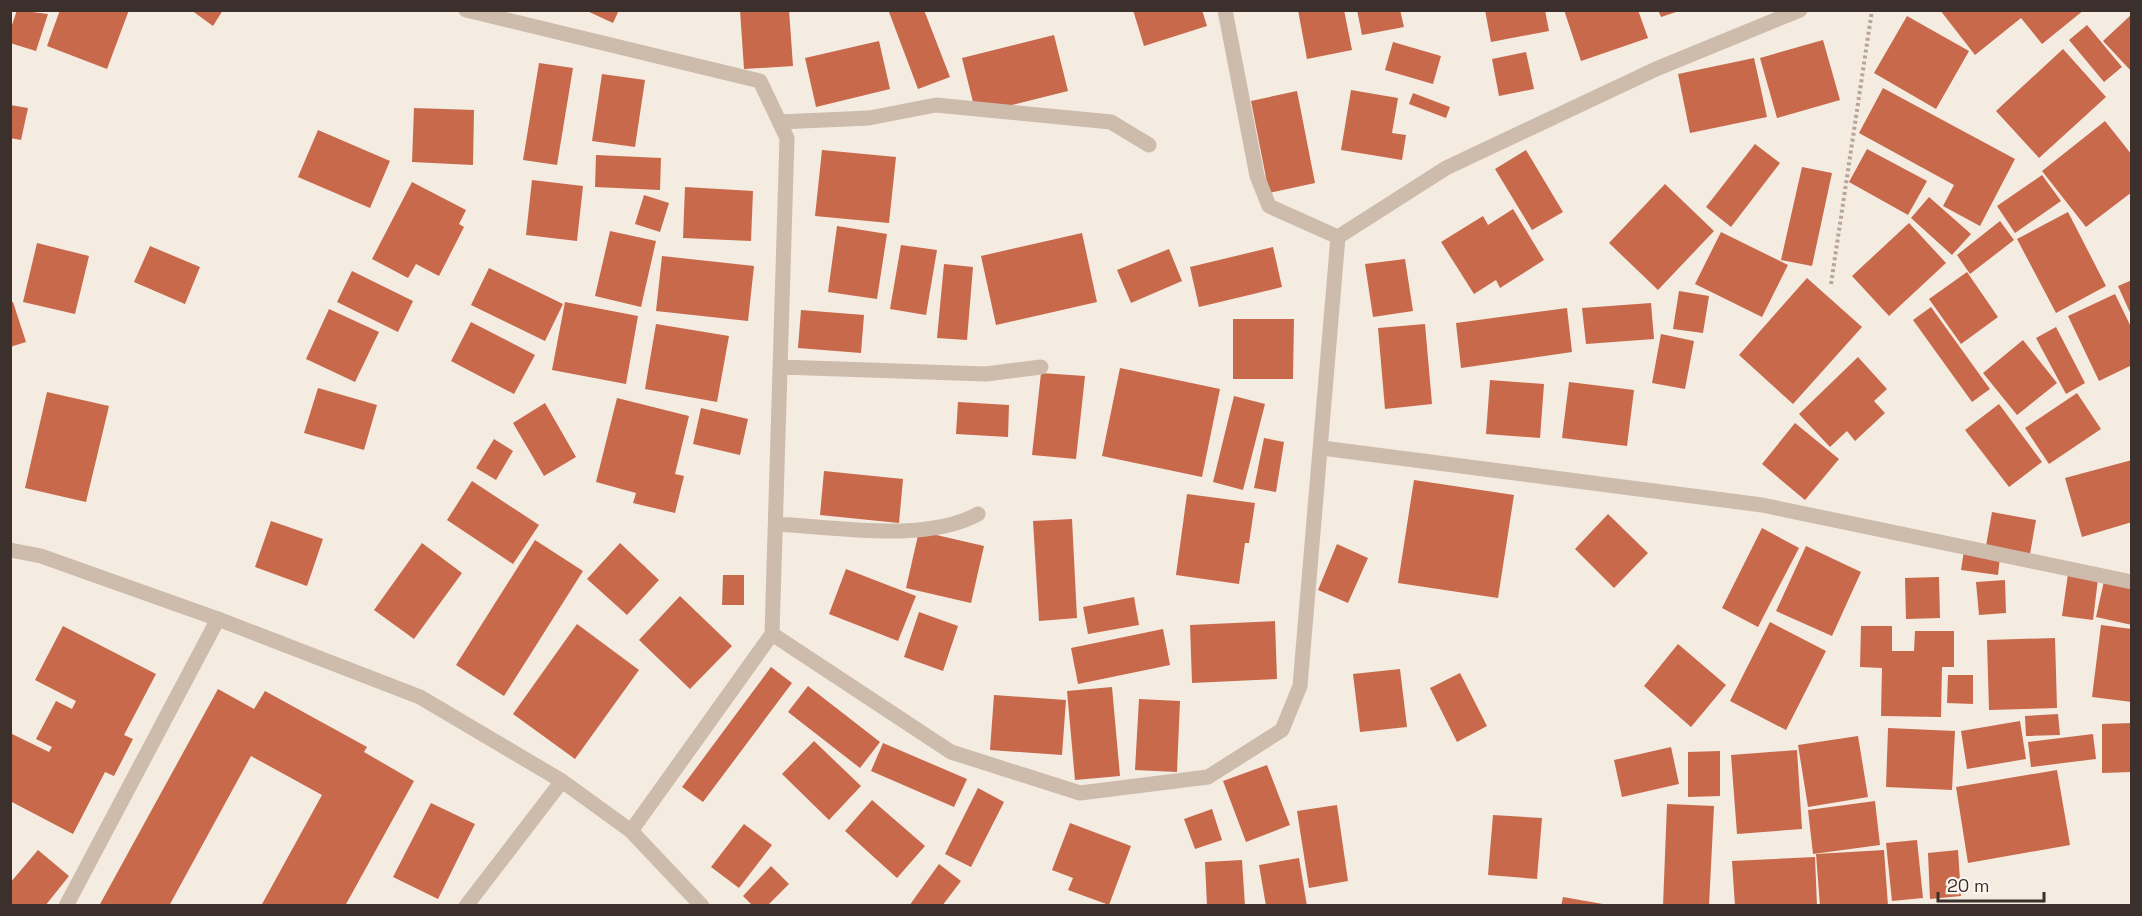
<svg xmlns="http://www.w3.org/2000/svg" width="2142" height="916" viewBox="0 0 2142 916" font-family="'Space Grotesk',sans-serif">
	<style>
		.building { fill: #c8694b }
		.lines { fill: none; stroke-linecap: round; stroke-linejoin: round }
		.path { stroke: #b9a596; stroke-width: 4; stroke-dasharray: 3 3; stroke-linecap: butt }
		.lane { stroke: #cdbbac; stroke-width: 15 }
		.street { stroke: #cdbbac; stroke-width: 15 }
	</style>
	<rect width="100%" height="100%" fill="#f4ebe1"/>
	<path class="building" d="M17,10L48,14L36,51L10,43V31Z
		M60,10H129L107,69L47,46Z
		M191,10H223L213,26Z
		M585,10H619L613,23Z
		M740,10H789L793,66L744,69Z
		M894,10H924L950,77L918,89L889,12Z
		M1133,10H1202L1207,26L1144,46Z
		M1298,10H1344L1352,50L1307,59Z
		M1357,10H1400L1404,27L1362,35Z
		M1485,10H1545L1549,31L1491,42Z
		M1564,10H1638L1648,38L1581,61Z
		M1658,10H1679V11L1661,17Z
		M1940,10H2084L2042,44L2021,18L1975,55Z
		M2132,14V72L2103,41Z
		M1907,16L1969,51L1936,109L1874,73Z
		M2087,25L2122,67L2104,82L2069,40Z
		M1054,35L1068,91L976,114L962,58Z
		M1823,40L1840,100L1777,118L1760,58Z
		M879,41L890,89L816,107L805,58Z
		M1393,42L1441,56L1433,84L1385,70Z
		M2063,49L2106,97L2039,158L1996,111Z
		M1526,52L1534,89L1499,96L1492,59Z
		M1754,58L1767,117L1690,133L1678,74Z
		M539,63L573,68L557,165L523,160Z
		M602,74L645,80L635,147L592,141Z
		M1883,88L2015,159L1980,226L1943,206L1954,185L1859,133Z
		M1351,90L1398,98L1392,133L1406,135L1402,160L1341,150Z
		M1297,91L1315,183L1269,193L1251,101Z
		M1413,93L1450,107L1446,118L1409,104Z
		M10,105L28,108L21,140L10,138Z
		M414,108L474,110L473,165L412,162Z
		M2105,121L2132,155V192L2086,227L2042,171Z
		M318,130L390,161L370,208L298,177Z
		M1755,144L1780,163L1731,227L1706,207Z
		M1867,149L1927,181L1908,215L1849,182Z
		M822,150L896,157L889,223L815,216Z
		M1526,150L1563,212L1532,230L1495,169Z
		M596,155L661,158L660,190L595,187Z
		M1802,167L1832,173L1812,266L1781,260Z
		M2042,175L2061,201L2015,233L1997,206Z
		M532,180L583,186L577,241L526,235Z
		M412,182L466,210L459,224L464,227L439,276L416,264L408,278L372,259Z
		M1665,184L1714,231L1658,290L1609,243Z
		M685,187L753,191L751,241L683,238Z
		M644,195L669,203L660,232L635,224Z
		M1929,197L1971,234L1952,255L1911,218Z
		M1513,209L1544,260L1500,288L1496,280L1474,294L1441,242L1483,216L1488,225Z
		M2068,212L2106,286L2056,313L2017,239Z
		M2000,221L2014,240L1970,274L1957,255Z
		M1909,223L1946,263L1889,316L1852,276Z
		M837,226L887,234L877,299L828,292Z
		M610,231L656,241L641,307L595,296Z
		M1721,232L1788,265L1762,317L1695,284Z
		M1082,233L1097,302L996,325L981,256Z
		M37,243L89,256L75,314L23,302Z
		M901,245L937,250L926,315L890,309Z
		M150,246L200,267L185,304L134,282Z
		M1273,247L1282,287L1199,307L1190,267Z
		M1169,249L1182,281L1131,303L1117,270Z
		M662,256L754,266L748,321L656,311Z
		M1405,259L1413,311L1373,317L1365,264Z
		M944,264L973,267L967,340L937,338Z
		M489,268L563,304L545,341L471,305Z
		M352,271L413,301L398,332L337,302Z
		M1967,272L1998,317L1961,344L1929,299Z
		M1807,278L1862,327L1793,404L1739,355Z
		M2132,280V317L2118,286Z
		M1679,291L1709,296L1703,333L1673,329Z
		M2115,294L2132,329V365L2099,381L2068,316Z
		M10,302H13L26,342L10,347Z
		M565,302L638,316L626,384L552,370Z
		M1651,303L1654,339L1586,344L1582,308Z
		M1931,307L1990,389L1972,402L1913,320Z
		M1567,308L1572,352L1461,368L1456,323Z
		M329,309L379,332L355,382L306,359Z
		M801,310L864,315L861,353L798,348Z
		M1233,319H1294L1293,379H1233Z
		M471,322L535,355L514,394L451,361Z
		M656,324L729,336L717,402L645,389Z
		M1425,324L1432,404L1385,409L1378,328Z
		M2056,327L2085,383L2066,394L2036,338Z
		M1661,334L1694,341L1685,389L1652,383Z
		M2023,340L2057,383L2017,415L1983,373Z
		M1858,357L1887,389L1874,401L1885,413L1855,441L1847,431L1830,447L1799,414Z
		M1120,368L1220,389L1202,477L1102,456Z
		M1041,373L1085,376L1076,459L1032,455Z
		M1490,380L1544,384L1540,438L1486,434Z
		M1569,382L1634,390L1627,446L1562,438Z
		M318,388L377,405L364,450L304,433Z
		M47,392L109,406L86,502L25,488Z
		M2077,393L2101,429L2049,464L2025,428Z
		M1234,396L1265,404L1243,490L1213,482Z
		M617,398L689,416L675,474L684,476L675,513L633,503L636,493L596,482Z
		M958,402L1009,405L1008,437L956,434Z
		M545,403L576,457L544,476L513,423Z
		M1999,404L2042,462L2009,487L1965,430Z
		M701,408L748,419L740,455L693,444Z
		M1795,423L1839,459L1805,500L1762,464Z
		M1264,438L1284,442L1276,492L1254,488Z
		M494,439L513,451L496,480L476,468Z
		M2132,460V522L2082,537L2065,478Z
		M824,471L903,479L899,523L820,515Z
		M1414,480L1514,495L1498,598L1398,583Z
		M472,481L539,525L513,564L447,520Z
		M1187,494L1255,503L1249,543H1245L1239,584L1176,575Z
		M1992,512L2036,520L2030,554L1986,546Z
		M1608,514L1648,553L1614,588L1575,549Z
		M1072,519L1077,618L1039,621L1033,521Z
		M271,521L323,539L307,586L255,567Z
		M1762,528L1799,548L1758,627L1722,608Z
		M919,531L984,546L971,603L906,588Z
		M535,540L583,571L504,696L456,665Z
		M422,543L462,573L414,639L374,610Z
		M620,543L659,580L627,615L587,579Z
		M1337,544L1368,558L1348,603L1318,590Z
		M1806,546L1861,572L1832,636L1776,611Z
		M1964,551L2000,557L1998,575L1961,570Z
		M846,569L916,596L898,641L829,614Z
		M2068,574L2098,579L2093,620L2062,616Z
		M723,575H744V605H722Z
		M1939,577L1940,618L1906,619L1905,578Z
		M2005,580L2006,613L1979,615L1976,582Z
		M2104,581L2132,587V625L2096,617Z
		M680,596L732,646L690,689L639,640Z
		M1134,597L1139,625L1088,634L1083,607Z
		M919,612L958,626L943,671L904,657Z
		M1275,621L1277,679L1192,683L1190,625Z
		M1770,622L1826,651L1786,730L1730,701Z
		M577,624L639,670L575,759L513,714Z
		M2101,625L2132,629V702L2092,697Z
		M63,626L156,674L124,735L133,739L114,776L105,772L73,834L10,801V733L49,752L52,747L36,739L56,701L72,709L76,701L35,680Z
		M1861,626H1892V651H1914L1915,631H1954V667H1942L1941,717L1881,716L1882,668L1860,667Z
		M1163,629L1170,665L1078,684L1071,648Z
		M2055,638L2057,708L1989,710L1987,640Z
		M1678,644L1726,685L1691,727L1644,686Z
		M771,667L792,683L703,802L682,787Z
		M1400,669L1407,727L1360,732L1353,674Z
		M1460,673L1487,726L1457,742L1430,688Z
		M1948,675H1973V704L1947,703Z
		M808,686L880,742L860,768L788,712Z
		M1112,687L1120,776L1075,780L1067,691Z
		M218,689L254,709L265,691L367,747L364,752L414,781L345,906H261L322,795L251,756L169,906H99Z
		M994,695L1066,700L1062,755L990,750Z
		M1139,699L1180,701L1177,772L1135,770Z
		M2058,714L2060,735L2026,736L2025,716Z
		M2020,721L2026,759L1967,769L1961,731Z
		M2132,723V772L2102,773V724Z
		M1888,728L1955,731L1952,790L1886,787Z
		M2093,734L2096,759L2031,767L2028,742Z
		M1858,736L1868,797L1808,807L1798,745Z
		M814,741L861,786L829,820L782,774Z
		M883,743L967,779L954,807L871,771Z
		M1671,747L1679,784L1622,797L1614,760Z
		M1797,750L1802,829L1737,834L1731,755Z
		M1720,751V796L1688,797V752Z
		M1267,765L1290,825L1246,842L1223,781Z
		M2057,770L2070,845L1968,863L1956,787Z
		M978,788L1004,802L971,867L945,854Z
		M872,800L925,846L897,878L845,831Z
		M1875,801L1880,845L1813,854L1808,810Z
		M431,803L475,824L438,899L393,877Z
		M1667,804L1714,806L1709,906H1663Z
		M1337,805L1348,881L1309,888L1297,811Z
		M1212,809L1222,840L1195,849L1184,819Z
		M1493,815L1542,818L1537,879L1488,875Z
		M1070,823L1131,846L1109,905L1068,890L1073,878L1052,870Z
		M744,824L772,845L739,888L711,867Z
		M1917,840L1923,898L1892,901L1886,843Z
		M38,850L69,876L45,906H10V883Z
		M1884,850L1888,906H1820L1816,854Z
		M1958,850L1961,896L1930,899L1928,853Z
		M1815,857L1817,906H1735L1732,861Z
		M1299,858L1307,906H1266L1259,865Z
		M1242,860L1245,906H1207L1205,862Z
		M939,864L961,881L942,906H909Z
		M771,866L789,884L767,906H753L743,896Z
		M1563,897L1603,904V906H1561Z"/>
	<g class="lines">
		<path class="path" d="M1831,284L1872,10"/>
		<path class="lane" d="M1322,448L1762,505L2132,582
			M66,906L218,619"/>
		<path class="street" d="M466,10L760,81L787,138L772,634L631,831
			M1225,10L1257,176L1269,206L1338,237
			M779,122L869,118L936,105L1111,122L1149,145
			M780,367L986,374L1041,367
			M776,524C834,527 926,543 978,514
			M10,550L41,556L218,619L420,697L562,781L631,831L702,906
			M772,634L951,752L1080,793L1208,777L1282,730L1300,686L1338,237L1446,168L1656,69L1800,10
			M466,906L562,781"/>
	</g>
	<rect width="2142" height="916" fill="none" stroke="#3b302b" stroke-width="24"/>
	<path d="M1938 892v9h106v-9" fill="none" stroke="#3b302b" stroke-width="3"/>
	<text x="1947" y="892" font-size="18" fill="#3b302b" stroke="#fbf5ee" stroke-width="4.5" paint-order="stroke">20 m</text>
</svg>
